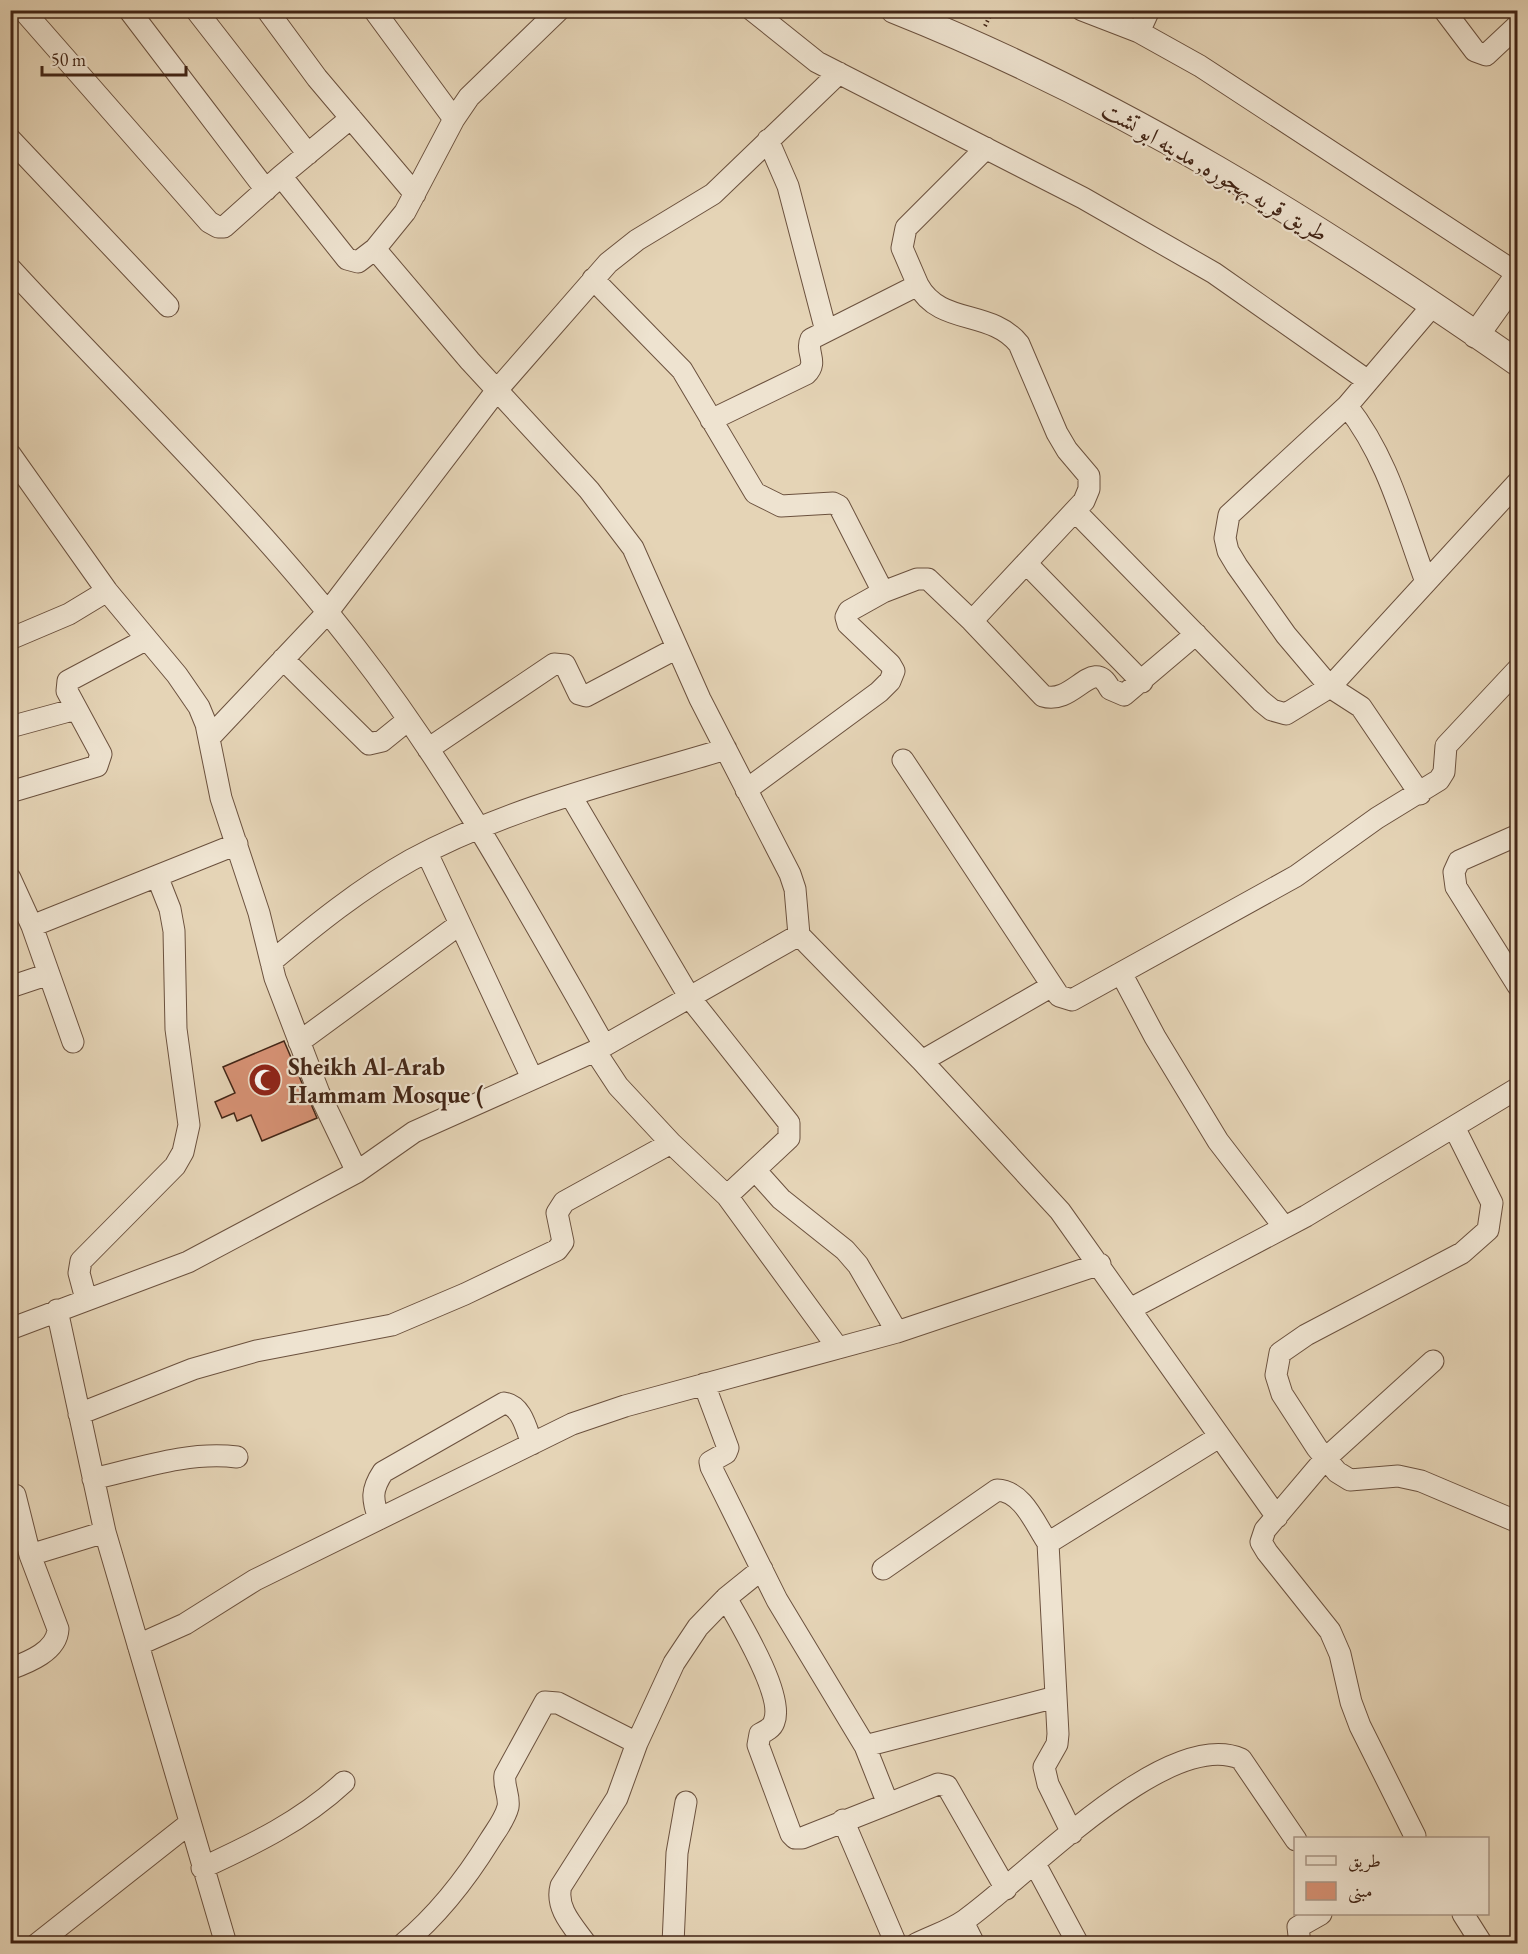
<svg xmlns="http://www.w3.org/2000/svg" width="1528" height="1954" viewBox="0 0 1528 1954" font-family="'EB Garamond',Amiri,serif">
	<style>
		.building { fill: #d79275; stroke: #422516; stroke-width: 1.5 }
		.lines { fill: none; stroke-linecap: round; stroke-linejoin: round }
		.minor-casing { stroke: #6b513e; stroke-width: 23 }
		.tertiary-casing { stroke: #6b513e; stroke-width: 28 }
		.path { stroke: #422516; stroke-width: 4; stroke-dasharray: 1.5 3; stroke-linecap: butt }
		.minor { stroke: #eee3d0; stroke-width: 21 }
		.tertiary { stroke: #eee3d0; stroke-width: 26 }
		.labels { text-anchor: middle; dominant-baseline: central; stroke-width: 4.5; stroke-linejoin: round; paint-order: stroke }
		.street-label { font-size: 24px; fill: #422516; stroke: #eee3d0 }
		.poi-label { font-size: 24px; font-weight: bold; fill: #422516; stroke: #eee3d0; text-anchor: start }
	</style>
	<rect width="100%" height="100%" fill="#e5d4b6"/>
	<filter id="stains"><feTurbulence type="fractalNoise" baseFrequency=".00333" numOctaves="4"/><feColorMatrix values="0 0 0 0 .2 0 0 0 0 .09 0 0 0 0 .02 0 0 0 .5 -.17"/></filter>
	<radialGradient id="worn" r=".72"><stop offset=".6" stop-color="#630" stop-opacity="0"/><stop offset="1" stop-color="#630" stop-opacity=".3"/></radialGradient>
	<path class="building" d="M284,1041L317,1118L262,1141L251,1115L237,1121L234,1113L222,1118L215,1102L235,1093L223,1067Z"/>
	<g class="lines">
		<g class="minor-casing">
			<path id="minor" d="M23,10L209,222L218,227H224L281,176L347,259L358,262L375,249
				M129,10L266,190
				M196,10L308,154
				M267,10L317,78L415,194
				M374,10L454,119
				M559,10L469,97L454,119L405,212L375,249L470,361L589,490L633,548L700,699L790,874L795,889L799,935
				M752,10L817,62L1083,198L1214,273L1368,381
				M1082,10L1139,32L1200,66L1518,274
				M1444,10L1475,51L1486,55L1518,25
				M1139,32L1149,10
				M10,139L168,306
				M768,140L788,186L826,331
				M281,176L351,118
				M10,268C126,394 252,513 356,648C452,771 527,910 604,1045
				M593,279L682,370L755,493L781,506L833,503L839,506L883,592L849,611L846,617L848,624L890,664L894,671L890,681L879,692L746,790
				M1347,406C1388,458 1403,520 1426,582
				M711,420L806,374C819,362 805,352 811,339L918,285L902,248L906,228L986,148
				M10,454L107,591L177,675L199,707L206,724L221,798L259,913L275,978L319,1093L357,1172
				M1075,511L1261,701L1272,710L1286,714L1330,687L1518,482
				M1026,563L1142,682
				M883,592L917,579H928L972,621L1084,501L1089,489V476L1067,450L1057,433L1019,344C991,309 940,326 918,285
				M972,621L1043,696C1074,706 1093,654 1110,689L1124,695L1196,634
				M10,639L69,614L107,591
				M283,659L369,744L382,741L408,720
				M10,727L76,709
				M209,738L327,613L497,390L608,263L637,240L713,194L839,73
				M428,749L554,664L565,665L579,694L586,696L677,648
				M903,760L1059,996L1072,1000L1296,876L1377,818L1439,780L1444,772L1446,746L1518,669
				M10,792L97,766L101,754L67,691L68,681L147,639
				M1420,794L1361,707L1330,687L1286,635L1237,566L1228,551L1225,538L1229,515L1347,406L1433,305
				M571,796L690,998L789,1123V1138L727,1196
				M1518,835L1459,861L1454,872L1456,887L1518,986
				M427,853L532,1078
				M10,878L32,926L73,1042
				M32,926L237,844
				M271,962C315,925 361,888 411,860C509,807 620,781 726,749
				M1121,973L1155,1037L1218,1141L1284,1227
				M10,987L49,974
				M299,1042L460,924
				M595,1051L618,1086L671,1143L727,1196L838,1348
				M922,1061L1060,1211L1277,1517
				M1454,1127L1492,1203L1488,1230L1462,1253L1306,1335L1280,1353L1276,1375L1282,1394L1317,1448L1337,1472L1350,1480L1398,1476L1421,1481L1518,1522
				M755,1170L781,1199L845,1250L858,1265L897,1332
				M86,1299L79,1273L81,1261L175,1166L183,1152L189,1125L176,1029L174,931L170,909L157,876
				M1130,1309L1306,1216L1518,1088
				M10,1329L188,1262L357,1172L414,1132L595,1051L799,935L922,1061L1052,986
				M704,1384L728,1448L726,1453L710,1462L711,1467L777,1600L865,1746L1056,1697
				M79,1414L193,1369L256,1351L392,1325L465,1294L557,1250L563,1242L557,1213L564,1202L671,1143
				M93,1479C140,1468 189,1451 237,1457
				M379,1519C372,1499 371,1490 383,1472L504,1403C522,1406 526,1428 532,1444
				M105,1532L226,1944
				M30,1555L105,1532L57,1310
				M883,1569L997,1490C1023,1491 1035,1524 1048,1543
				M726,1598C739,1621 785,1696 774,1722C772,1728 766,1731 760,1734L758,1745L791,1834L795,1838H802L888,1804
				M138,1645L185,1624L255,1580L572,1424L625,1406L897,1332L1100,1264
				M10,1669C29,1662 57,1651 58,1629L30,1555L15,1495
				M865,1746L888,1804L938,1784L947,1786L1006,1889
				M843,1820L896,1944
				M1072,1833L1048,1784L1044,1767L1057,1744L1058,1734L1048,1543L1219,1437
				M1415,1836L1360,1726L1351,1702L1340,1654L1330,1631L1267,1552L1261,1542L1265,1530L1325,1459L1433,1361
				M1035,1864L1078,1944
				M202,1868C254,1844 302,1821 344,1782
				M1463,1914L1482,1944
				M963,1922L974,1944
				M37,1944L190,1823
				M403,1944C439,1914 466,1879 490,1840C497,1829 505,1819 508,1807C510,1796 503,1786 505,1775L545,1702L558,1703L637,1743
				M586,1944C573,1926 555,1908 561,1886L617,1798L637,1743L674,1663L698,1627L726,1598L762,1569
				M673,1944L677,1853L686,1802
				M916,1944C932,1936 951,1930 965,1920C1024,1879 1167,1726 1241,1759L1296,1840
				M1300,1944L1298,1927L1321,1914"/>
		</g>
		<g class="tertiary-casing">
			<path id="tertiary" d="M894,10C1118,99 1321,226 1518,363
				M1476,335L1518,276"/>
		</g>
		<path class="path" d="M985,26L993,10"/>
		<use href="#minor" class="minor"/>
		<use href="#tertiary" class="tertiary"/>
	</g>
	<defs>
		<g id="mosque-disc" transform="scale(1.725)"><circle r="9.5" fill="#8f2418" stroke="#eee3d0"/><path d="M3.5-4.9A6 6 0 1 0 3.5 4.9A5 5 0 1 1 3.5-4.9Z" fill="#fff"/></g>
	</defs>
	<g fill-rule="evenodd">
		<use href="#mosque-disc" x="265" y="1080"/>
	</g>
	<g class="labels">
		<g class="street-label">
			<text transform="translate(1215 171) rotate(30)">طريق قريه بهجوره, مدينه ابو تشت</text>
		</g>
		<g class="poi-label">
			<text x="288" y="1066">Sheikh Al-Arab<tspan x="288" dy="28">Hammam Mosque (</tspan></text>
		</g>
	</g>
	<rect width="1528" height="1954" fill="none" stroke="#e5d4b6" stroke-width="36"/>
	<rect x="12" y="12" width="1504" height="1930" fill="none" stroke="#422516" stroke-width="3"/>
	<rect x="18" y="18" width="1492" height="1918" fill="none" stroke="#422516" stroke-width="1.5"/>
	<rect x="1294" y="1837" width="195" height="78" fill="#eee3d0" stroke="#a99786" stroke-width="1.5"/>
	<rect x="1306" y="1856" width="30" height="9" fill="#eee3d0" stroke="#a99786" stroke-width="1.5"/>
	<text x="1348" y="1867" font-size="18" fill="#422516">طريق</text>
	<rect x="1306" y="1882" width="30" height="18" fill="#d79275" stroke="#a99786" stroke-width="1.5"/>
	<text x="1348" y="1897" font-size="18" fill="#422516">مبنى</text>
	<path d="M42 66v9h144v-9" fill="none" stroke="#422516" stroke-width="3"/>
	<text x="51" y="66" font-size="18" fill="#422516" stroke="#eee3d0" stroke-width="4.5" paint-order="stroke">50 m</text>
	<rect width="100%" height="100%" filter="url(#stains)"/>
	<rect width="100%" height="100%" fill="url(#worn)"/>
</svg>
